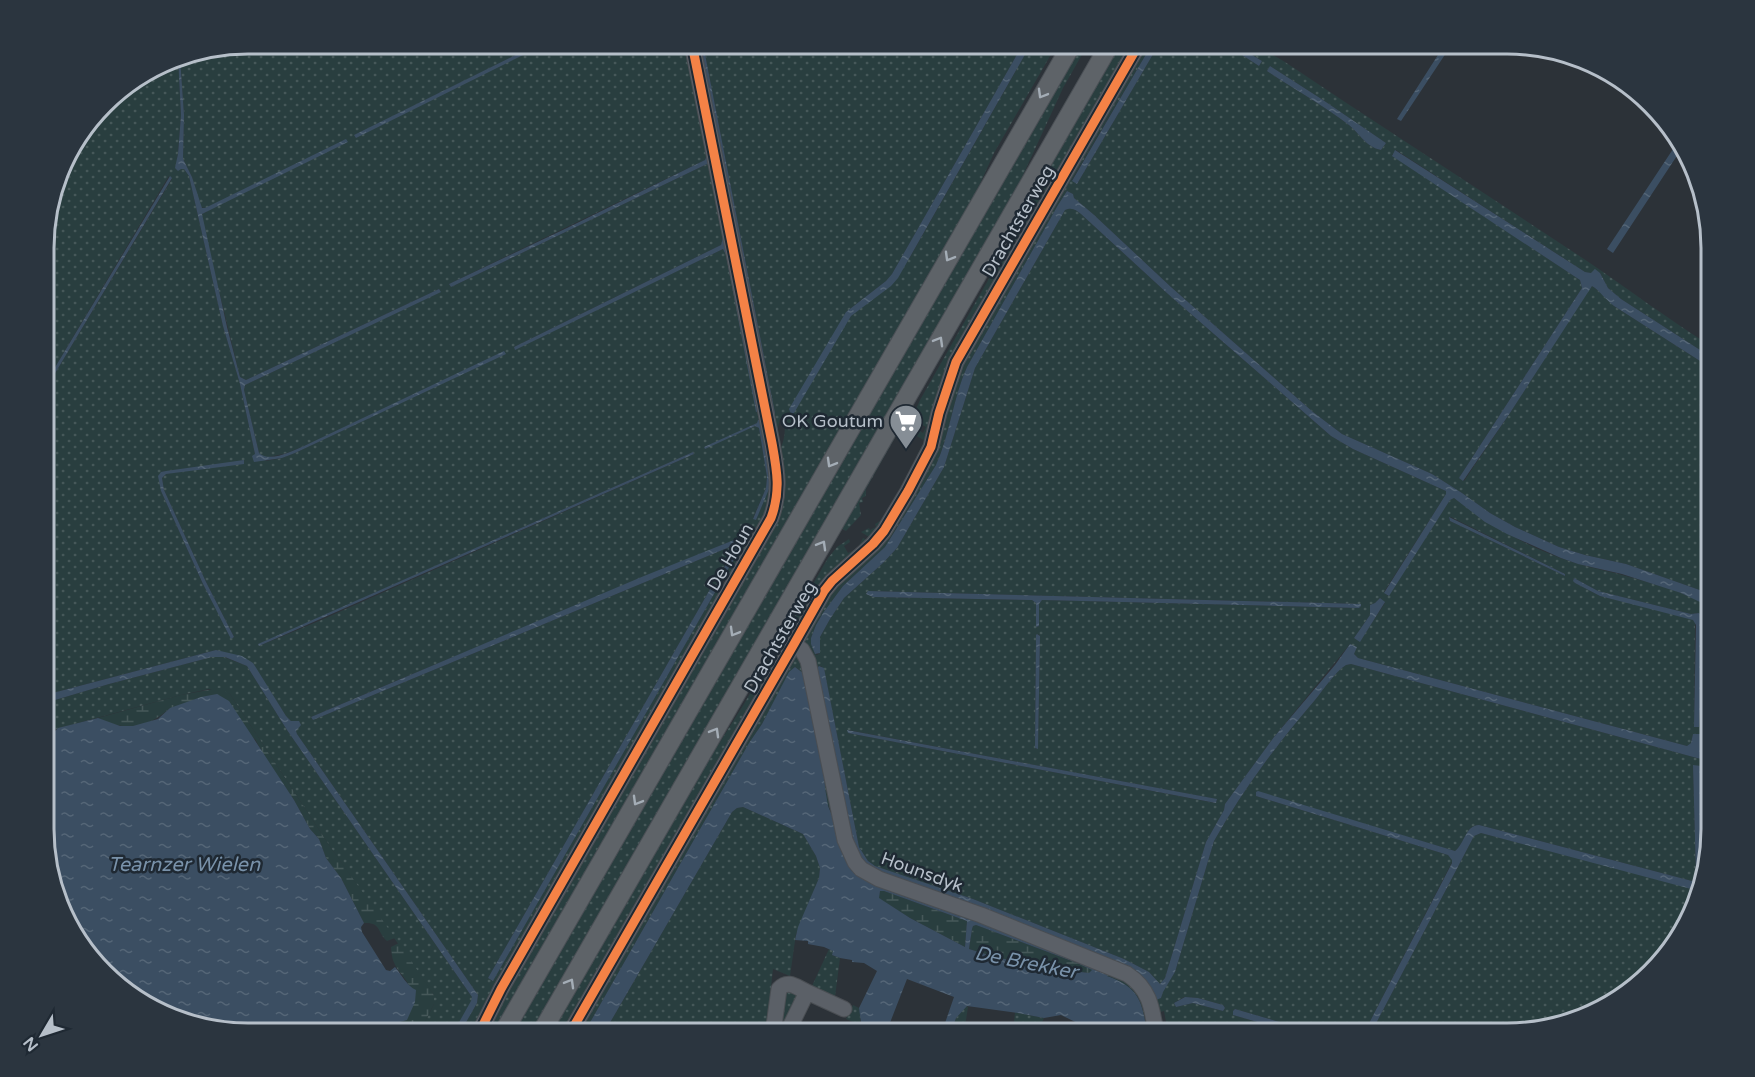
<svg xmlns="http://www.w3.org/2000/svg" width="1755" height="1077" viewBox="0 0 1755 1077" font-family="'Varela Round',sans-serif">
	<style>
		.grass { fill: url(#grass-dots); fill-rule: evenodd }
		.wetland { fill: url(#wetland-marsh) }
		.water { fill: url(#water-ripples); fill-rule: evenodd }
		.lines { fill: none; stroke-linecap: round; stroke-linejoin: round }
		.minor-casing { stroke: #4a4e53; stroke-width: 17 }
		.major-casing { stroke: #4a4f55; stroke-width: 20 }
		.minor { stroke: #5b6067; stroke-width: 15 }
		.major { stroke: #5e6368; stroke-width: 18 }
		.cycleway-casing { stroke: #1f2933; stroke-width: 13 }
		.cycleway { stroke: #f48246; stroke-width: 9 }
		.oneway { stroke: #a4adb6 }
		.labels { text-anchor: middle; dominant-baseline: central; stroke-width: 5; stroke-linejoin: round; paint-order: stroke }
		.street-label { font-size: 18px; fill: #b6bfc9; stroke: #1f2933 }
		.poi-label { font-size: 18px; fill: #b6bfc9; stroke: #1f2933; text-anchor: end }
		.water-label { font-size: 20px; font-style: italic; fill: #7992aa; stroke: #1f2933 }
		.rim { fill: none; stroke: #b6bfc9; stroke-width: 3 }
	</style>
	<defs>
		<pattern id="grass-dots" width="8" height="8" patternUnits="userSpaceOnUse" patternTransform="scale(1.5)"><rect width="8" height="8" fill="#293e3f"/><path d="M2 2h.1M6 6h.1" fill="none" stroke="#465859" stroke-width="1.8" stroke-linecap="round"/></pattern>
		<pattern id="wetland-marsh" width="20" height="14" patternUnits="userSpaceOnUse" patternTransform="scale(1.5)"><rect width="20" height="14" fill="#293e3f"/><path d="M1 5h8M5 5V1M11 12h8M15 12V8" fill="none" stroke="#465859"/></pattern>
		<pattern id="water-ripples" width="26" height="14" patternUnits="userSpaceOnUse" patternTransform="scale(1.5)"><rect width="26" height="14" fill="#3b4e62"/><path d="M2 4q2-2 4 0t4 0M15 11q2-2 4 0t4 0" fill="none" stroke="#567"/></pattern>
	</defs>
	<rect width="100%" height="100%" fill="#2c3238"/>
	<path class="grass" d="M248,44H538L355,135L545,44H684L707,155L705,160L449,284L451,287L707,164L709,166L723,238L721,245L514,347L515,349L723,249L726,255L775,494L758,529L751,526L748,531L754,535L728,578L722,575L719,580L727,587L475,1033H460L477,1003L478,995L297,734L295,731L297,729L295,722L291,721L286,716L252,663L216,650L45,695V390L172,179L169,176L167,179L45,384V221L65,157L113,94L170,59L178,57L181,115L177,164L181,169H184L189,176L223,326L240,384L255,454L266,461L282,458L295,453L419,394L418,392L360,421L304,446L287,453L265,458L259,453L244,390L245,385L440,292L439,289L246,380L240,377L201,217L203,213L207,212L205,208L200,207L192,177L183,159L184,115L180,57ZM758,420L771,477L756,520L753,518L766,488L767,477L759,428L755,426L705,448L757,423ZM693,452L694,454L319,621L259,646V644ZM244,461L166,474L162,478L164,490L206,582L234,637L232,638L203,584L161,491V472ZM744,536L747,537V539L727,571L723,568L734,550V547L732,546L313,720L311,717L398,680ZM713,584L718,587L493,981L488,978Z
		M703,44H1023L892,274L886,281L846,312V323L851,316L909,259L1031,44H1057L994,153L979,186L941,258L496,1033H483L764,537L778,454C784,442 787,431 783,418L780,419L777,431L775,430L729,194L775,413Z
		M1079,44H1088L1063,88L1006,212L534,1033H510Z
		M1118,44H1133L956,353L926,444L919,456L917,455L925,441L917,436L920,431L923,433L926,427L915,421L916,409L920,400L1003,254L1060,143Z
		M1144,44H1152L1072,180L1077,184L1159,44H1225L1259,66L1262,61L1234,44H1254L1285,62C1385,129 1486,194 1587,261C1628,289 1668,319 1711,346V357L1621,299L1608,288L1600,273L1595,270L1591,273L1585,272L1396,150L1392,155L1580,280L1582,288L1459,478L1464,481L1510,413L1590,287L1592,286C1599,290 1607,300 1614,306L1711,368V594L1626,564L1585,555L1559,547L1515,527L1490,513L1462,493L1432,474L1342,434L1313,412L1171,287L1093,214L1074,198L1073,194L1067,191L1058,205L967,367C953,398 950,433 936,465L885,547L843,586L823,613L816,625L811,638V644L815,654L817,655L820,653V637L830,619L844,598L883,563L897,548L944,467L975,368L1065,210C1072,207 1076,210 1081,214L1168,294L1331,436L1353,449L1446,491V494L1384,592L1388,596L1450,500L1454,498C1491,526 1530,549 1575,563C1594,569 1614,572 1633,578C1649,583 1666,587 1681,593C1692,597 1700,601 1711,603V665L1705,663L1703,659L1702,616L1699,613L1691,614L1598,591L1574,578L1573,580L1575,583L1600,596L1691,618L1695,622L1694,726L1699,727L1702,672L1705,670L1711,671V737L1702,734H1693L1691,743L1687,746L1358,658L1354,654L1356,647L1350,644L1274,737L1225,804L1224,810L1206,842L1165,978L1160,984L1149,972L1124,959L973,899L875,866L868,861L859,847L824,669L821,666L817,667L816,669L851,841L855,852L864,864L879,873L944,894L1118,963C1140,973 1147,976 1156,999L1161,998L1163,991L1175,972L1214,841C1242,791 1277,744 1315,700C1324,689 1334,673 1346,665L1351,664L1697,758L1701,759L1702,751L1704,748L1711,747V842L1703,867L1701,766H1693L1696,876L1692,881L1479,825C1465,826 1465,843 1455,851L1256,792V796L1448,855L1453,860L1364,1033H1317L1235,1009L1233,1011V1015L1296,1033H1168L1164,1011L1157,1013L1161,1033H1159C1155,1008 1153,990 1132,974L982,912L882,878L861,866L851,852L845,830L816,681L803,638L828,594L835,584L879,544L911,493L932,455L953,381L960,364ZM1270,66L1323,100L1386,143L1381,150C1366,147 1360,134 1349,125C1323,105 1294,89 1267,71ZM1451,517L1565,574V576L1450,521L1449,518ZM868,591L1360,604L1361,606L1359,608L1042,600L1039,604V626L1037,627L1036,626V603L1032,600L873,597L866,594ZM1380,598L1385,603L1360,641L1354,638L1370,615V605L1375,603ZM1038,634L1040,636L1038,748L1036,749L1035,748L1036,635ZM848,730L1216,799L1217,801L1215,803L848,733ZM1184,997L1198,998L1223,1005L1225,1008L1223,1011L1193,1003L1176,1007L1174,1003Z
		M905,417V420L866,489V496L862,498L863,502L859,503L861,515L846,531L839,527Z
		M885,518L881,527L834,574L564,1033H548L677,810L744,704L828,558L837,547L849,539L850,542L844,546L848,553L858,548L863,538L867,540L869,537L861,532L869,528L870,530L876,527L875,524Z
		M798,653L804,659L809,673L843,840L853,863L860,871L875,880L959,908L1125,975C1148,991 1149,1007 1154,1033H1147C1142,1001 1140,988 1107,976V971L986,921L874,882C864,878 854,874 848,864C840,851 839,835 835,820C833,814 829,809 827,803C822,777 819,678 795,667L789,673L762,724L749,743L584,1033H574L793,657Z
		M212,657H224L247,666L287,730L472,997V1001L453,1033H419L434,1004V995L329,845L230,694L209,689L181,695L45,732V703L109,684Z
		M743,807L803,834L816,856L820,868L819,878L796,934L790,976L773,969L766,1033H604L732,812L737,808Z
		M1481,833L1693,888L1695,890L1677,942L1610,1006L1520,1033H1371L1474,836Z
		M829,949L834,951L832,955L840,958L835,997L812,986Z
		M788,991L795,994L798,999L781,1033V998Z
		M853,1005L859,1008L861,1015L860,1025L846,1019Z
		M966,1006L968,1007L964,1033H941L944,1026L948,1029H952L956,1018Z
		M1015,1012L1044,1018L1037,1033H1013Z"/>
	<path class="wetland" d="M219,688L230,694L329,845L395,938L387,941C377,932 381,922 364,923L341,878L326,858L319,839L310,829L294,800L265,757L255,739L170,708C148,728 125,732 98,718L181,695Z
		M880,891H884L967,921L965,947L910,918L878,898Z
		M976,925L1077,963L1093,970L1089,973C1048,968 1009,962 969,949L972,929L973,926Z
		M399,943L434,995V1004L419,1033H389L400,1022L410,987C401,970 392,969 391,947Z"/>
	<path class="water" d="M538,44H545L356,138L354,135Z
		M684,44H687L759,411L756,412L726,255L723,249L515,350L514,347L721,245L723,238L709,166L707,164L451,287L449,284L567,228L705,160L707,155Z
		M698,44H703L775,413L774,419Z
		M1023,44H1031L898,278L891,286L851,316L794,413L791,414L789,409L846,312L886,281L892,274Z
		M1152,44H1159L1077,184L1072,181Z
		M1225,44H1234L1262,61L1259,66Z
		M1445,44H1452L1401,121L1397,119Z
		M178,57H180L184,115L183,159L192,177L202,208H205L346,139L348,142L202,214L227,327L240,377L246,380L439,289L441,292L245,385L244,390L259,453C270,463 292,451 304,446L504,351L506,354L295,453L282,458L254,462L252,456L255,454L240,384L223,326L189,176L184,169H181L178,171L175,168L178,154L181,115Z
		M1270,66L1323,100L1386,143L1381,150C1366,147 1360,134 1349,125C1323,105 1294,89 1267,71Z
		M1679,140L1684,145L1613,253L1607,249Z
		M1395,150L1585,272L1591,273L1595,269L1600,273L1608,288L1621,299L1711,357V368L1614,306C1607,301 1599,290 1592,286L1510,413L1463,481L1459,478L1582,288L1580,280L1392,156Z
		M170,176L172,178L45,390V384Z
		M1067,191L1073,194L1074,198L1093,214L1171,287L1313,412L1342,434L1432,474L1462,493L1490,513L1515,527L1559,547L1585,555L1626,564L1711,594V603L1700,602L1681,593L1622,574L1578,564L1561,558L1507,534L1485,522L1454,498L1450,500L1389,596L1384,593L1446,494V491L1353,449L1331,436L1168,294L1081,214C1076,210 1072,207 1065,210L975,368L944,467L897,548L883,563L844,598L830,619L820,637V653L815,654L811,644V638L816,625L823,613L843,586L885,547L936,465C950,434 953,398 967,367L1058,205Z
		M758,420H760L771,477L769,489L756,520L753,519L766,488L767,477L759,428L755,426L705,449L704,447L757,423Z
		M693,452L694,454L259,646L258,644Z
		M244,460V464L166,474L162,478L164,490L206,582L234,637L231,639L203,584L161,491L158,476L161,472L166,471Z
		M1449,517L1565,574V576L1450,521Z
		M744,536L747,539L727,571L723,569L734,550V547L732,546L313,720L311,717L644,576Z
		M1574,578L1598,591L1691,614L1699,613L1702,616L1703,659L1705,663L1711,665V671L1705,670L1702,672L1699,727H1694L1696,625L1693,620L1600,596L1575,583L1573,581Z
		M713,584L718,587L493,981L488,978Z
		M868,591L1361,604V606L1359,608L1042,600L1039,604V626L1036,627V603L1032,600L873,597L866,594Z
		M1380,598L1385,602L1360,642L1354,638L1370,615V605L1375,603Z
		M1037,634L1040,636L1038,749L1035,748L1036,635Z
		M1350,644L1357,647L1354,654L1358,658L1687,746L1691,743L1693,734H1702L1711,737V747L1704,748L1702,751L1701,759L1697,758L1351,664L1346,665C1334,673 1324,689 1315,700C1277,744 1242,791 1214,841L1175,972L1163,992L1161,998L1156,1000C1147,976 1140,973 1118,963L870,869L855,851L816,669L819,666L824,668L859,847L868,861L875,866L973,899L1124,959L1149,972L1160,984L1165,978L1206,842L1224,810L1225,804L1274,737L1335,665Z
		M216,650L242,656L253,663L286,716L291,721H299L301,725L296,731L297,734L478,995L477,1003L460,1033H453L471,1001L472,997L287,730L247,666L225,657H212L109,684L45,703V695Z
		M795,667L803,673L824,766L825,788L828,806L834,820L849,865L1107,971V976C1140,988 1142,1001 1147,1033H1098L1061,1015L1044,1018L1018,1013L967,1006L956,1018L952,1029L944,1026L954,997L907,979L886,1033H857L861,1022L859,1008L877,971L864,963L852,962V960L840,958L832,955L833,951L824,947L808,944V941L795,940L798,927L819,878L820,868L816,856L803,834L743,807L737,808L732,812L604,1033H584L749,743L762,724L789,672ZM880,891H884L967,921L965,947L910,918L879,898ZM976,925L1077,963L1092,970L1089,973C1048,968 1009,962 969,949L972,929L973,926Z
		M217,694L229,701L294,800L310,829L319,839L326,858L341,878L364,923L361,927L362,932L386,970L390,971L395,967C401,974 407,986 416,990L415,1002L407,1020L400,1022L389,1033H247L195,1026L135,999L71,932L45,856V741L58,728L98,718L120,726H133L158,719L170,708L201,697Z
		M847,730L1217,799L1216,803L848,733Z
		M1693,765L1701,766L1703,867L1695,890L1481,833L1474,836L1371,1033H1364L1452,863V860L1448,855L1256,796V792L1258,791L1455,851C1465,843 1465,826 1479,825L1692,881L1696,876Z
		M1185,997L1198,998L1223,1005L1225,1008L1223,1011L1193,1003L1176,1007L1174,1003Z
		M1235,1009L1317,1033H1296L1233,1015V1011Z"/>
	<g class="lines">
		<g class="minor-casing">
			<path id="minor" d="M794,644L802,650L808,661L845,840L855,862L861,869L879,879L981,915L1127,974C1150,989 1152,1008 1156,1033
				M807,992L844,1009
				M479,1033L501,989L771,518C781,491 777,471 772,443L692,44
				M570,1033L794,644L824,591L832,581L873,544L884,531L908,491L931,447L939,413L956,362L1139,44
				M773,1033L779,989C788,979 796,987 807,992L787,1033"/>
		</g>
		<g class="major-casing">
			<path id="major" d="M503,1033L1072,44
				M541,1033L1110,44"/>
		</g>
		<use href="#minor" class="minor"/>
		<use href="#major" class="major"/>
		<g class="cycleway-casing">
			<path id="cycleway" d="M479,1033L501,989L771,518C781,491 777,471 772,443L692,44
				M570,1033L794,644L824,591L832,581L873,544L884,531L908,491L931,447L939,413L956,362L1139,44"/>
		</g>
		<use href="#cycleway" class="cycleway"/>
	</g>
	<defs><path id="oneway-chevron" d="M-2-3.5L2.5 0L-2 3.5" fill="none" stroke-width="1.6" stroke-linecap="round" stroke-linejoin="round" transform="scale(1.5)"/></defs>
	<g class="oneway">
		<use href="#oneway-chevron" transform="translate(1042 94) rotate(120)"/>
		<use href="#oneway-chevron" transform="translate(949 257) rotate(120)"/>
		<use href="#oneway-chevron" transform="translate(939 341) rotate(-60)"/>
		<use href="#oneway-chevron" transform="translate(831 463) rotate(120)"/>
		<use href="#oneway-chevron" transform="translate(822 545) rotate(-60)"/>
		<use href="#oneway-chevron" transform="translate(734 632) rotate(120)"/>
		<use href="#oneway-chevron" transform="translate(715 732) rotate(-60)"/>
		<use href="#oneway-chevron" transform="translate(637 801) rotate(120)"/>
		<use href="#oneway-chevron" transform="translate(570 983) rotate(-60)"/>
	</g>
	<defs>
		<g id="supermarket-pin" transform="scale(1.725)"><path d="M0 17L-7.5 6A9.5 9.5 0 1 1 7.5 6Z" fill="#868e96" stroke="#1f2933"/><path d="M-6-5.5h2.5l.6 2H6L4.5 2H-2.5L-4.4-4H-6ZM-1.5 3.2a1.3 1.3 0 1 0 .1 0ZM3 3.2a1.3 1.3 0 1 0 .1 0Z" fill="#fff"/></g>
	</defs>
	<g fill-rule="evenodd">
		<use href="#supermarket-pin" x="906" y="421"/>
	</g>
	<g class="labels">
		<g class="street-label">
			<text transform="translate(1018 221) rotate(-60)">Drachtsterweg</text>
			<text transform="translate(730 557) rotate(-60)">De Houn</text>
			<text transform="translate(780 637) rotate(-60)">Drachtsterweg</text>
			<text transform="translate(922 872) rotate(20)">Hounsdyk</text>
		</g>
		<g class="poi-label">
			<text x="883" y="421">OK Goutum</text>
		</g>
		<g class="water-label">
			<text x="184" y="865">Tearnzer Wielen</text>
			<text transform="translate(1026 963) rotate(11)">De Brekker</text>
		</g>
	</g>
	<path d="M0 0H1755V1077H0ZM248 54H1507A194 194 0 0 1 1701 248V829A194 194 0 0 1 1507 1023H248A194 194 0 0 1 54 829V248A194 194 0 0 1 248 54Z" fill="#2b353f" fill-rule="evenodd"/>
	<path class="rim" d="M248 54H1507A194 194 0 0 1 1701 248V829A194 194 0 0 1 1507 1023H248A194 194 0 0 1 54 829V248A194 194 0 0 1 248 54Z"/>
	<g transform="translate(42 1035) rotate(231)" stroke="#1f2933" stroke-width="4.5" paint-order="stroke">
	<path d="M0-4.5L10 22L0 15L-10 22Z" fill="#b6bfc9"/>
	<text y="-9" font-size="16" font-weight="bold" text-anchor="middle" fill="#b6bfc9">N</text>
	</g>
</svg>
